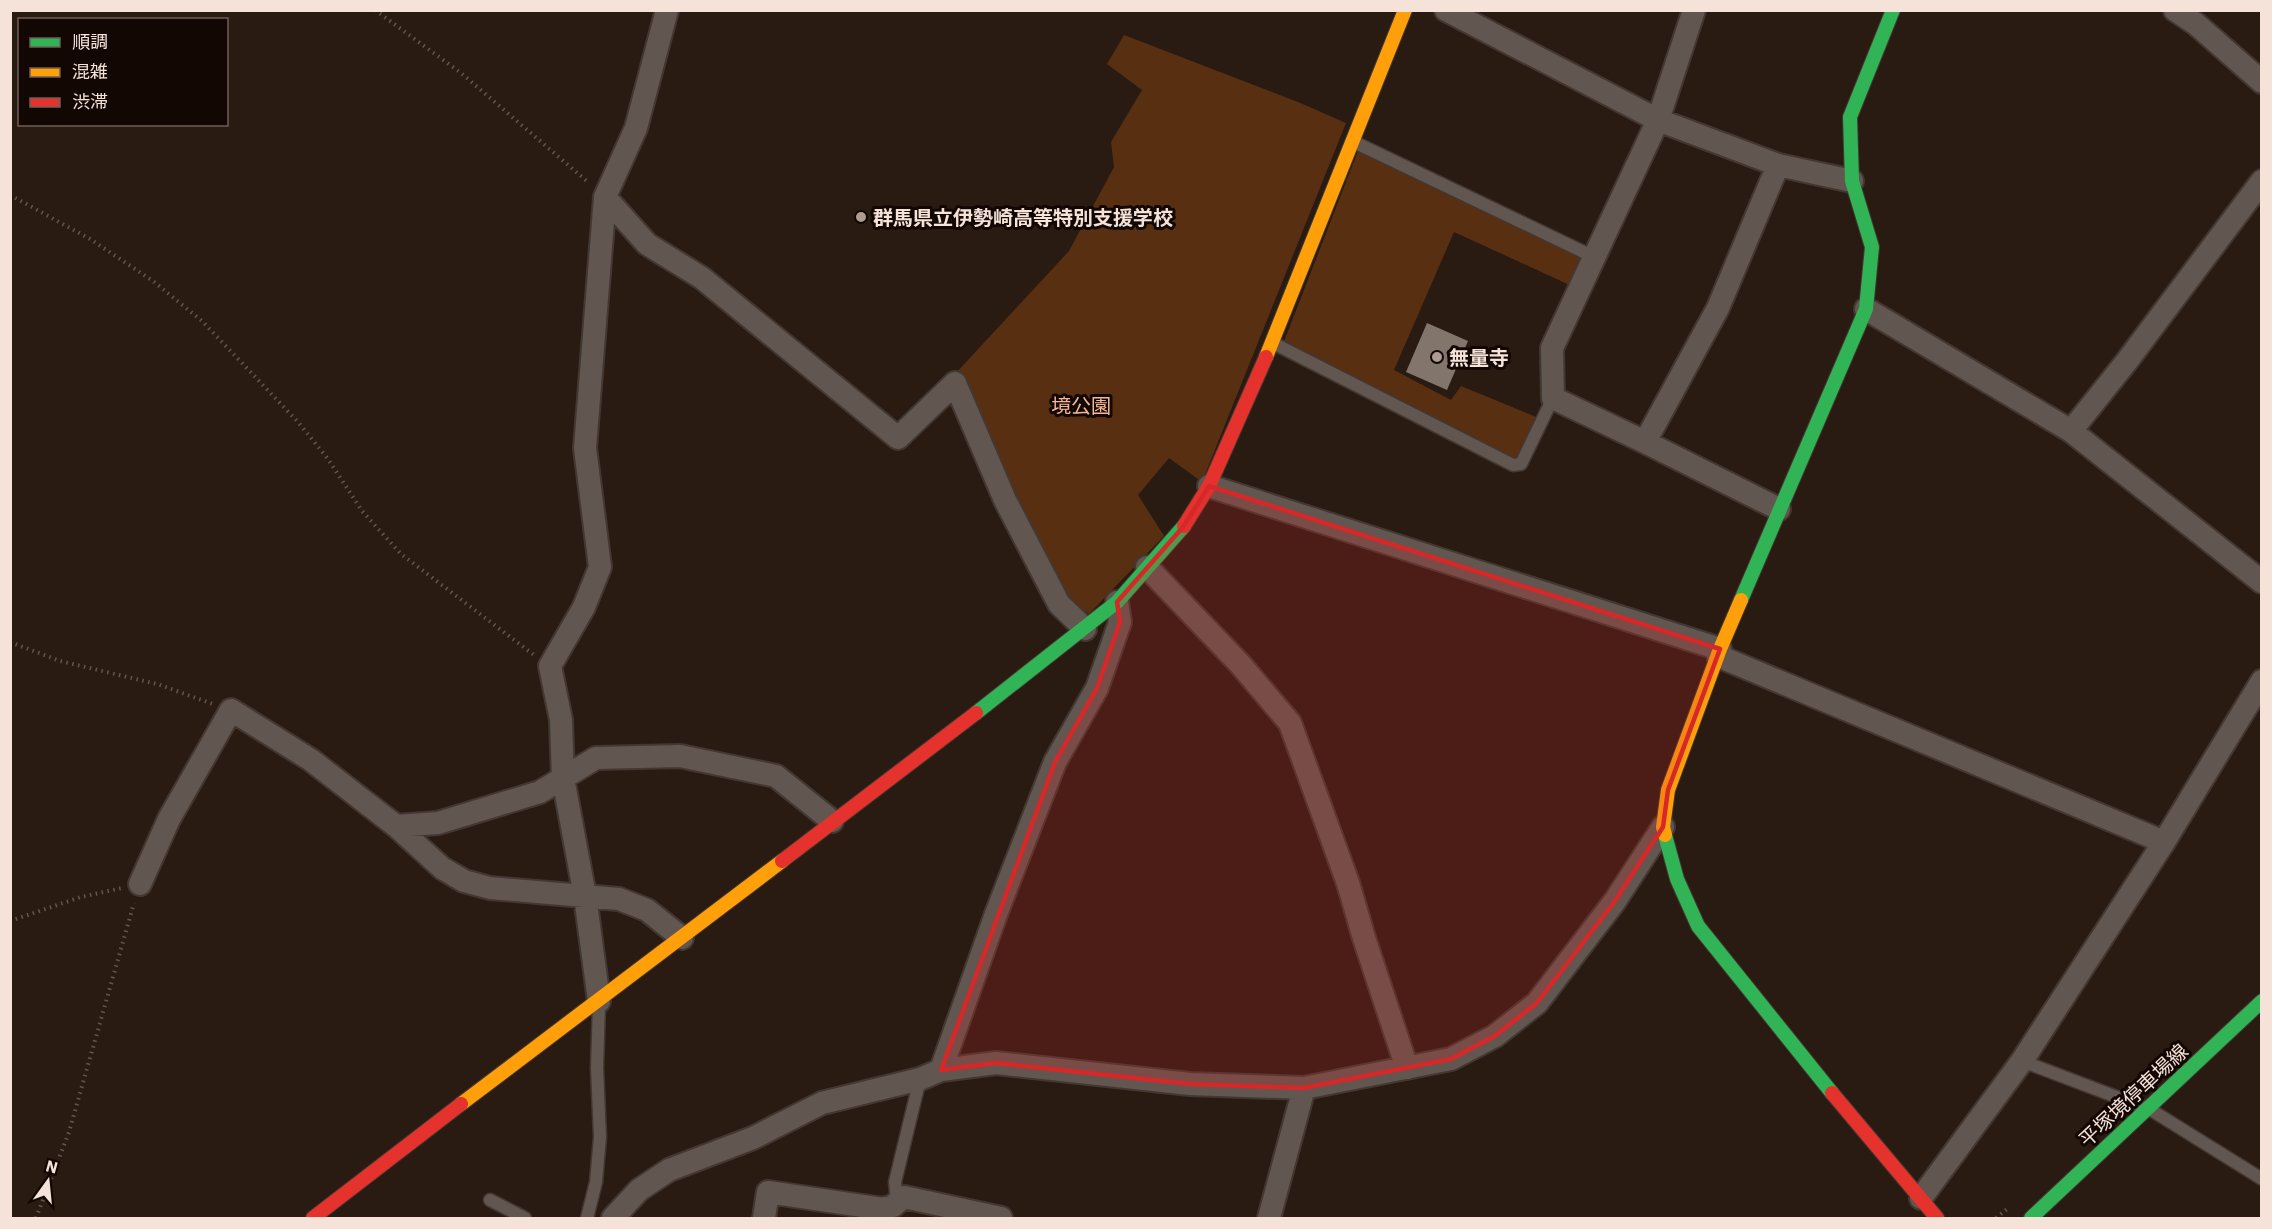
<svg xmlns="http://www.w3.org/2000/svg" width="2272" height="1229" viewBox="0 0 2272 1229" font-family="'IBM Plex Sans','Noto Sans JP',sans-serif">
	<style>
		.green { fill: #592f12 }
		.building { fill: #82756c }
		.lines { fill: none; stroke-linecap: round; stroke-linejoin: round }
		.lane-casing { stroke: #433731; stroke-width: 15 }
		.street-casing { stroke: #433731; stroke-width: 26 }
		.fast-casing { stroke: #433731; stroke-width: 16 }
		.slow-casing { stroke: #433731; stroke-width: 16 }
		.jam-casing { stroke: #433731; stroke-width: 16 }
		.path { stroke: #61564f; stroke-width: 4; stroke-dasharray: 1.5 4.5; stroke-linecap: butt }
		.lane { stroke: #625650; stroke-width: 12 }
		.street { stroke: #625650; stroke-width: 22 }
		.fast { stroke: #30b455; stroke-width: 14 }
		.slow { stroke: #ff9f0a; stroke-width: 14 }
		.jam { stroke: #e5322d; stroke-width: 14 }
		.marked { fill: #d62828; fill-opacity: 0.2; stroke: #d62828; stroke-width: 4.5; stroke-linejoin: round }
		.poi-dot { fill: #ae9c93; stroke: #120703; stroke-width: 2 }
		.labels { text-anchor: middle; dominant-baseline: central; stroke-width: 6; stroke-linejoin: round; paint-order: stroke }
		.poi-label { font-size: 20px; font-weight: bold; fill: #f5e2d8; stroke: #120703; text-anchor: start }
		.park-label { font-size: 20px; fill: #f4b792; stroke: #120703 }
		.street-label { font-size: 20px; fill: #f5e2d8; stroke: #120703 }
	</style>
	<rect width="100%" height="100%" fill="#291b12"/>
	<path class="green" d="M1124,35L1298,102L1346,123L1202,482L1169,458L1138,495L1164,536L1089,614L1063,595L956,373L1069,251L1114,167L1111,142L1142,90L1107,64Z
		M1358,151L1588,259L1574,287L1454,232L1394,370L1451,400L1461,386L1536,417L1517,459L1512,460L1283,344Z"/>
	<path class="building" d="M1427,323L1468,341L1447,390L1406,372Z"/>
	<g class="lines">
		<g class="lane-casing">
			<path id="lane" d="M1354,142L1594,257
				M1273,343L1513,465L1521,464L1553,398
				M2022,1061L2151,1110L2262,1179
				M490,1200L525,1218
				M897,1202L895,1182L920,1079
				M587,1218L596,1182L600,1137L597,1068L599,1005"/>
		</g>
		<g class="street-casing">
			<path id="street" d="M1446,10L1658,120L1778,165L1852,181
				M1694,10L1658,120L1552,348L1553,398L1645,442L1779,509
				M2175,10L2196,24L2262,82
				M605,197L647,244L702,278L898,438L955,383L1005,500L1059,604L1085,629
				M1866,309L2071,431L2262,582
				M2071,431L2127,361L2262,181
				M1645,442L1718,308L1778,165
				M1209,486L1720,649
				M1147,567L1240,664L1290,723L1348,883L1364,938L1407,1068
				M1718,656L2164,842
				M396,826L438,823L540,792L596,758L680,756L776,776L832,821
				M140,884L169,819L231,710L311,760L396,826L442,868L464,881L490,888L619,899L647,910L682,938
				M599,1001L585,896L563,778L561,720L550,666L584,607L600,567L585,448L605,197L636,128L667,10
				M941,1070L996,914L1055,762L1097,688L1120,622L1117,602
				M1921,1198L2022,1061L2164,842L2262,681
				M613,1218L639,1190L669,1170L753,1138L822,1103L920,1079L941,1070L996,1063L1190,1084L1304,1088L1451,1059L1495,1036L1537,1003L1615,901L1663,827
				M764,1218L768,1192L883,1209L893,1206L904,1197L1001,1218
				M1269,1218L1304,1088"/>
		</g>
		<g class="fast-casing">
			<path id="fast" d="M1741,600L1866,309L1872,247L1852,181L1850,117L1893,10
				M976,713L1117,602L1184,526
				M1665,835L1677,879L1698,926L1832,1093
				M2031,1218L2262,1001"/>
		</g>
		<g class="slow-casing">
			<path id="slow" d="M1266,357L1405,10
				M1665,835L1663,827L1668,790L1720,649L1741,600
				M461,1104L782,861"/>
		</g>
		<g class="jam-casing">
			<path id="jam" d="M1184,526L1209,486L1266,357
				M782,861L976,713
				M1832,1093L1937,1218
				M313,1218L461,1104"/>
		</g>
		<path class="path" d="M375,10L461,73L589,183
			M10,195L90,239L153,281L202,321L298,422L328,459L362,511L401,554L534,655
			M10,642L60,661L157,684L213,704
			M10,921L81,897L122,888
			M36,1218L69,1132L134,903
			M1996,1218L2007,1209"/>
		<use href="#lane" class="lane"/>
		<use href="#street" class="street"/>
		<use href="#fast" class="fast"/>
		<use href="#slow" class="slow"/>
		<use href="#jam" class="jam"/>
	</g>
	<path class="marked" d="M1209,486L1720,649L1668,790L1663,827L1615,901L1537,1003L1495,1036L1451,1059L1304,1088L1190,1084L996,1063L941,1070L1055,762L1097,688L1120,622L1117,602L1183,527Z"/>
	<g class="poi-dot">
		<circle cx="861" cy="217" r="6"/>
		<circle cx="1437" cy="357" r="6"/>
	</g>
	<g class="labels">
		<g class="poi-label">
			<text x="873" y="217">群馬県立伊勢崎高等特別支援学校</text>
			<text x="1449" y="357">無量寺</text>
		</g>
		<g class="park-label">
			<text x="1081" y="405">境公園</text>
		</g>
		<g class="street-label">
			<text transform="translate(2133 1095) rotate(-43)">平塚境停車場線</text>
		</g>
	</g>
	<rect width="2272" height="1229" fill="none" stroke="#f5e2d8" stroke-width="24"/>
	<rect x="18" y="18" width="210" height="108" fill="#120703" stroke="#6d5f58" stroke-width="1.5"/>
	<rect x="30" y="38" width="30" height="9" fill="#30b455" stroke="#6d5f58" stroke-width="1.5"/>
	<text x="72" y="48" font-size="18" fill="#f5e2d8">順調</text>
	<rect x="30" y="68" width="30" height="9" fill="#ff9f0a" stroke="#6d5f58" stroke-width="1.5"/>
	<text x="72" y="78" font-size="18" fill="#f5e2d8">混雑</text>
	<rect x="30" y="98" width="30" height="9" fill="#e5322d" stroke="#6d5f58" stroke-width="1.5"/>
	<text x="72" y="108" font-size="18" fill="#f5e2d8">渋滞</text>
	<g transform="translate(48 1181) rotate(15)" stroke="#120703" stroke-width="4.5" paint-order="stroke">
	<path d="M0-4.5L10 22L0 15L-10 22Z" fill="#f5e2d8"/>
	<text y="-9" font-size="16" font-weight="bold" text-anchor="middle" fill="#f5e2d8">N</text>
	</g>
</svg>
